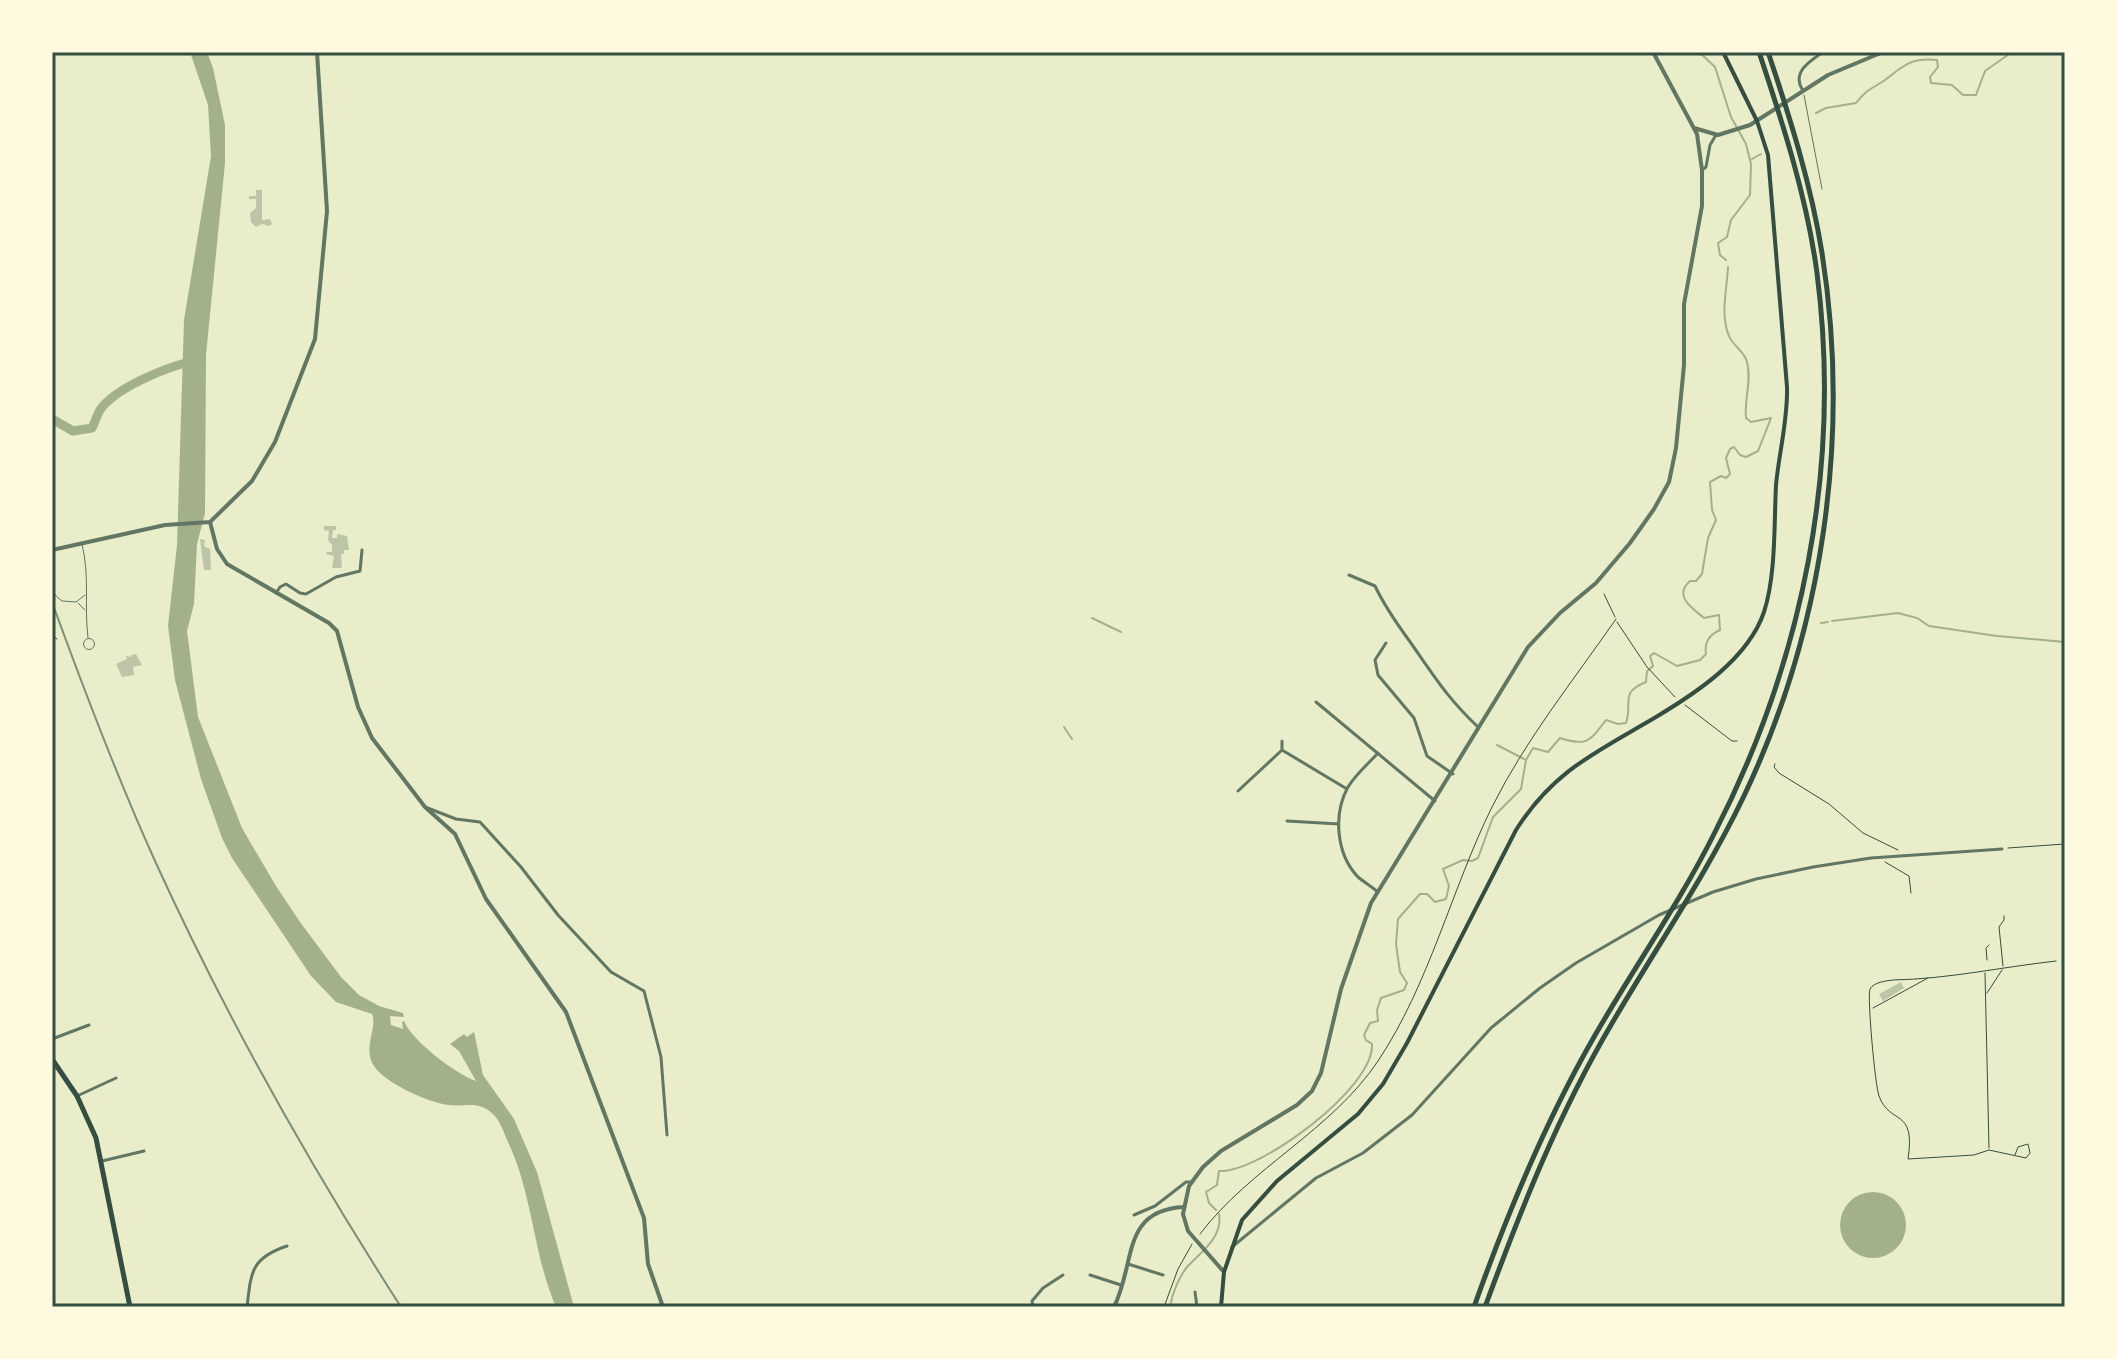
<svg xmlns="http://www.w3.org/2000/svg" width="2117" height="1359" viewBox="0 0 2117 1359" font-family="'Libre Baskerville',serif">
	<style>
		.water { fill: #a3b18a }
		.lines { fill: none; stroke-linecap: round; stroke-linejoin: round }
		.stream { stroke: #a3b18a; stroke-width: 2 }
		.river { stroke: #a3b18a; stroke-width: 9 }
		.building { fill: #bcc5a7 }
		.path { stroke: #344e41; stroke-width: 1 }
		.service { stroke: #617663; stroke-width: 1 }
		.minor { stroke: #617663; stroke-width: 3 }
		.tertiary { stroke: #617663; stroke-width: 4 }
		.secondary { stroke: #344e41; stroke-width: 4 }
		.trunk { stroke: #344e41; stroke-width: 5 }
		.rail { stroke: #7c8e77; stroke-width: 2 }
		.neatline { fill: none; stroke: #344e41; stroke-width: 3 }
	</style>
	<rect width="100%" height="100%" fill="#e9edc9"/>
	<path class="water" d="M190,52H207L213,68L225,125V163L206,355L205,513L197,544L194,604L187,631L198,717L242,828L276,886L300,922L341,977L359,995L379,1006L403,1013L404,1017L390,1016L391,1025L403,1029L402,1022L404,1021C411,1040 457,1075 476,1081L459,1051L450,1044L464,1034L467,1037L474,1032L483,1075L514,1119L537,1172L574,1307H556C533,1254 533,1195 508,1142C504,1134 501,1122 494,1115C479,1100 466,1107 449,1105C429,1103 385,1083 374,1066C362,1048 378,1027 372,1014L336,1002L311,976L232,858L222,838L201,779L175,680L168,626L177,545L184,320L211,156L208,105Z
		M1840 1225a33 33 0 1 1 66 0a33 33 0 1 1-66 0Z"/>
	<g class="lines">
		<path class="stream" d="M1699,52L1715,67L1731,117L1746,144L1751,164L1750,195L1731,220L1727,237L1718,243L1720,255L1726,260
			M1816,113L1826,108L1856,103C1867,89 1870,90 1885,80C1903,66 1911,57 1937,60L1938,67L1930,77L1931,83L1952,85L1963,95H1976L1985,71L2012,52
			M1752,159L1761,154
			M1092,618L1121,632
			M1832,621L1898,613L1917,618L1929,626L1997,636L2065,642
			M1821,623L1828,622
			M1064,727L1072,739
			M1497,745L1524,759
			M1216,1210L1209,1203L1206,1192L1217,1185L1219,1171C1260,1173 1375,1087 1372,1044L1366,1040L1364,1035L1370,1023L1378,1021L1377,1010L1381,998L1404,990L1407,983L1400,972L1396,944L1398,919L1420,894H1427L1435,902L1446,899L1449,886L1443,869L1463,860L1472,861L1478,858L1493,817L1521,789L1526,760L1533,748L1548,752L1560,738C1587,747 1590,741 1606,720L1618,724L1626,723C1633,702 1619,693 1646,682L1647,671L1653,666L1650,656L1654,653L1677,666L1700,660L1706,654C1704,642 1709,635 1720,630L1719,615L1704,618C1692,608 1673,596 1690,581H1696L1702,574L1708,538L1716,520L1712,510L1710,482L1721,476L1726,478L1730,474L1726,458L1730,449L1734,447L1740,455L1746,457L1758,451L1771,418L1751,422L1746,418C1744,400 1752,381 1747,362C1745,352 1733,346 1729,336C1720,315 1727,289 1728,267
			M1170,1307C1172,1294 1179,1276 1188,1266C1202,1251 1223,1237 1219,1214"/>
		<path class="river" d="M52,419L73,431L92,428C95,422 97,415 100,410C115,388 165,368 189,362"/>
	</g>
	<path class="building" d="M256,190H262V220L270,219L272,224L269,226L262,224L256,227L251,222L250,213L256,208V199H249V196H256Z
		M324,526H336V530H333L332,538H337V534L347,536L349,550H344V554H341L342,568H332L334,556L326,554L327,552H332V545L328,540L329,531L324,530Z
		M200,539L205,540L204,546L210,549L211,570H204Z
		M136,654L142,665L133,667L134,675L122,677L116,664L127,659L126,656L132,657L131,655Z
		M1901,982L1904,988L1883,1001L1879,994Z"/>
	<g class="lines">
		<path class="path" d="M1604,594L1615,617
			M1617,622L1647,667L1675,697
			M52,635L57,639
			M1685,705L1732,741H1737
			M1775,764L1774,767L1779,773L1829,804L1863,833L1898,850
			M2008,848L2065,844
			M1885,862L1909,876L1911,893
			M1987,960L1986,948L1989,945
			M2003,966L1999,927L2004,920V916
			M1985,973L1989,1148
			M1987,993L2002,970
			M1873,1008L1928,978
			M2015,1155L2018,1147L2028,1144L2030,1153L2026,1158L1989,1150L1974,1155L1908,1159C1916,1107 1890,1126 1879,1096C1875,1085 1867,996 1870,989C1874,982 1886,981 1893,980C1948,979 2002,967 2056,961
			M1200,1234C1251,1167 1331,1131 1378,1061C1429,985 1452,888 1492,807C1526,739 1573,681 1616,619
			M1164,1307L1178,1269L1192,1244"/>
		<path class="service" d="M1804,95L1822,189
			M82,544C90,577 84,605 88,638
			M52,585L55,595L62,601L76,602L85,595
			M78,603L85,610
			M83.5 644a5.5 5.5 0 1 1 11 0a5.5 5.5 0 1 1-11 0Z"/>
		<path class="minor" d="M1802,89C1792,72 1810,61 1823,52
			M1702,170L1706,167L1710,145L1716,135
			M1349,575L1375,586C1384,605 1395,621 1408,639C1433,674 1446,697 1478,727
			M276,593L280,587L286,584L300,593L306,594L336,577L360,571L362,550
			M1386,643L1375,660L1378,675L1414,718L1427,756L1453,774
			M1316,702L1435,801
			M1282,741V750L1347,789
			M1378,753C1368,764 1356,774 1348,787C1333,814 1336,854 1358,877C1364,882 1372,887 1378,892
			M1238,791L1282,750
			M425,807L456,819L480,822L521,867L558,915L611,972L644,991L661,1057L667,1135
			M1287,821L1339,824
			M52,1039L89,1025
			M77,1096L116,1078
			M102,1161L144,1151
			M1134,1215L1155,1206L1186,1182H1191
			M1232,1247L1316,1178L1363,1153L1412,1115L1491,1028L1540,988L1576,963L1659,915L1713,892L1756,879L1813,867L1871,858L2002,849
			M1128,1264L1163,1275
			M1090,1275L1121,1285
			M1195,1292L1197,1307
			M247,1307C251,1272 251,1258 287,1246
			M1033,1307L1032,1301L1043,1288L1063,1275"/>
		<path class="tertiary" d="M1694,128L1718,135L1750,125L1828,75L1883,52
			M210,522L217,549L227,564L329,623L337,631L358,707L372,738L425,807L455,834L486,899L566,1012L644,1218L648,1264L663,1307
			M52,550L165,525L210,522L252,481L275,442L315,339L327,211L317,52
			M1224,1272L1188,1231L1183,1214L1189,1186L1203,1167L1221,1151L1297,1105L1312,1091L1321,1073L1341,989L1371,903L1528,647L1560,613L1596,583L1630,543L1654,509L1669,482L1676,448L1684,365V304L1702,206V170L1697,134L1653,52
			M1114,1307C1136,1263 1121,1210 1184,1207"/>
		<path class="secondary" d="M1221,1307L1224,1272L1242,1220L1277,1181L1358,1114L1383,1084L1407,1043L1516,830C1554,770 1597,752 1656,717C1696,693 1748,659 1764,612C1776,575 1774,524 1776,485C1779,452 1788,420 1787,387L1768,155L1757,121L1723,52"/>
		<path class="trunk" d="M52,1059L77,1096L96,1138L130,1307
			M1474,1307C1507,1214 1545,1122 1594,1037C1633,969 1679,904 1714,834C1803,661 1842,467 1817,273C1807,198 1783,124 1759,52
			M1485,1307C1521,1209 1558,1115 1611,1025C1655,949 1705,877 1743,798C1823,631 1851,437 1822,253C1811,184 1790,118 1768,52"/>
		<path class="rail" d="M52,602C84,690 117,777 155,861C226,1017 309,1164 401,1307"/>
	</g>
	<rect width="2117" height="1359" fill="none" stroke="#fefae0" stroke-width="108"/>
	<rect x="54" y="54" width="2009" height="1251" class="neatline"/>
</svg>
